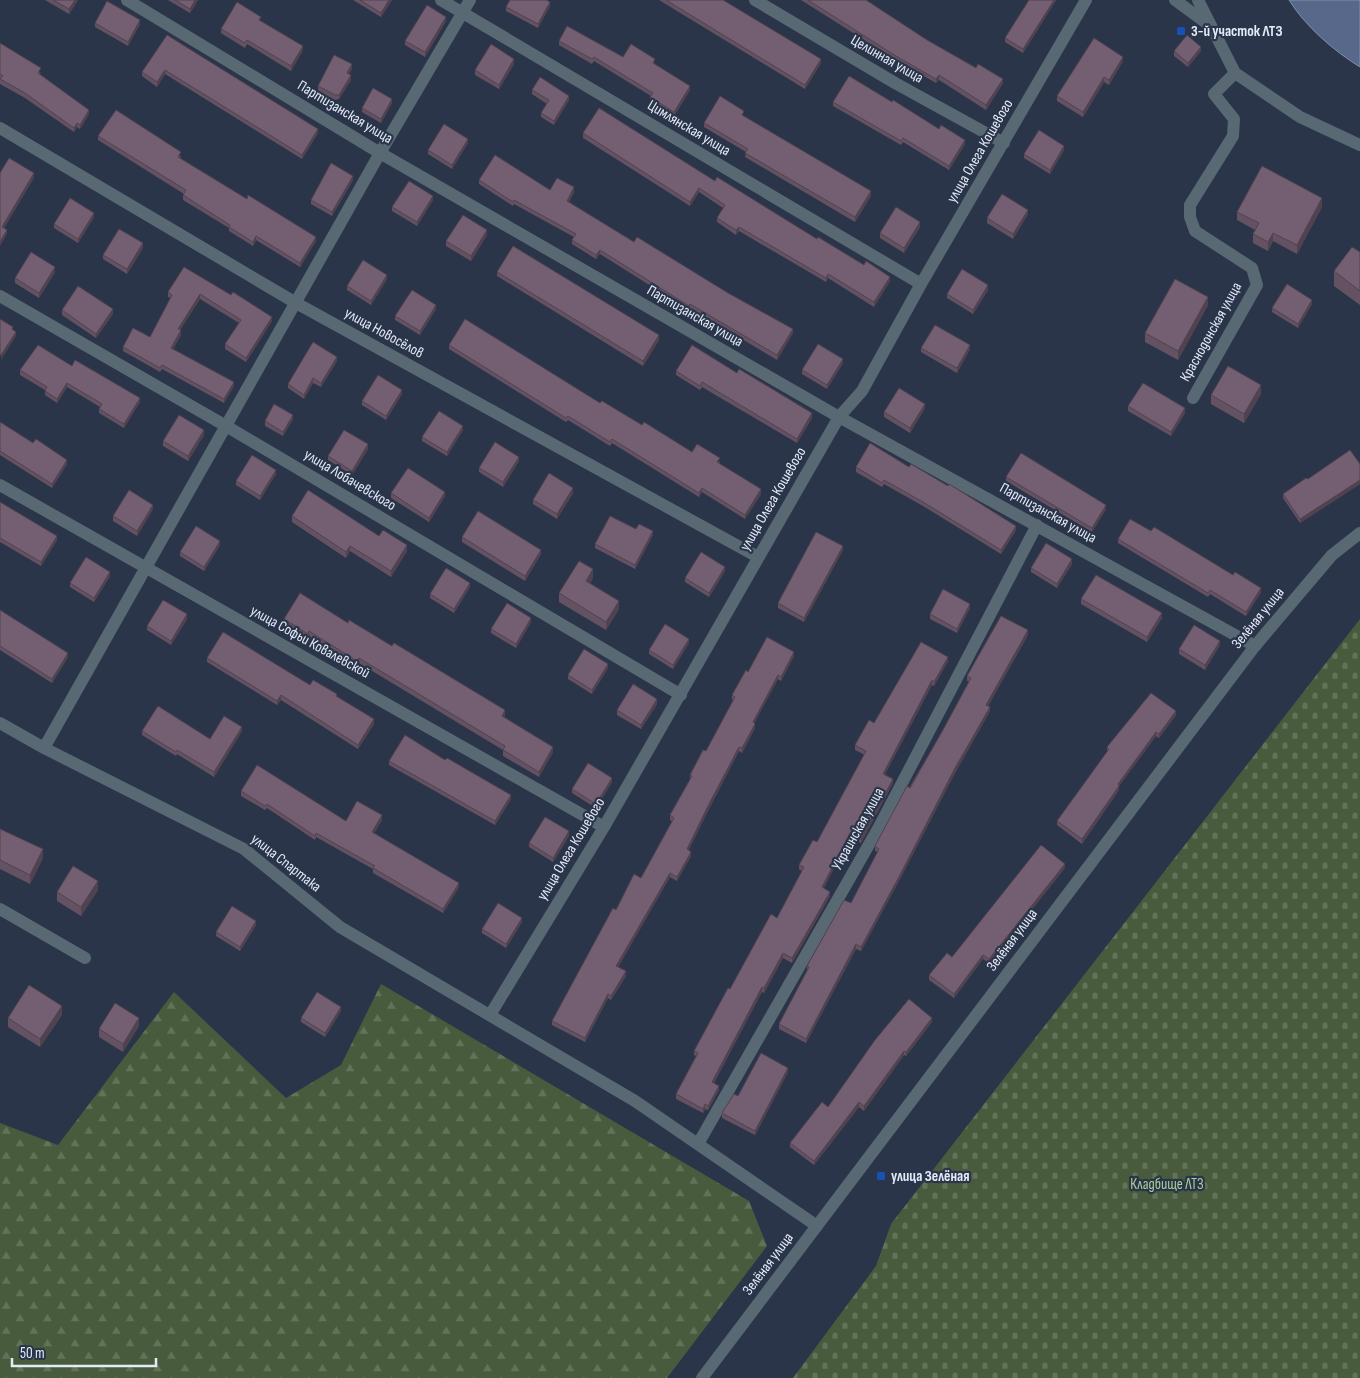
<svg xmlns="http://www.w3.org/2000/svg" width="1360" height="1378" viewBox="0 0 1360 1378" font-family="'Sofia Sans Condensed',sans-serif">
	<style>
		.forest { fill: url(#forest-firs) }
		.cemetery { fill: url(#cemetery-stones) }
		.water { fill: #57688a; stroke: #818fab }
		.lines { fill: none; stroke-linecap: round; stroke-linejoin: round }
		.minor { stroke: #586974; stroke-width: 12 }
		.tertiary { stroke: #586974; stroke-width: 12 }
		.wall { fill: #645262 }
		.shaded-wall { fill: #514250 }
		.building { fill: #745f72; stroke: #514250 }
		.transit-dot { fill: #1a4fb4; stroke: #2a354a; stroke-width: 2 }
		.labels { text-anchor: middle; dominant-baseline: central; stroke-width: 4.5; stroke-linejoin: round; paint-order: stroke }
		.poi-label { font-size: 15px; font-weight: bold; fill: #e3eaf8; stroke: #2a354a; text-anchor: start }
		.street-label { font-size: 15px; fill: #e3eaf8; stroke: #2a354a }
		.park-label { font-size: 15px; fill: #acd095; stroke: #2a354a }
	</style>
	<defs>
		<pattern id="forest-firs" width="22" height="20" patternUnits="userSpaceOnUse" patternTransform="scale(1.25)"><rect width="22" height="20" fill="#495b3d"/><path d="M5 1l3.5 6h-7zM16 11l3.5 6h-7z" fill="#63735a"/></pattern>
		<pattern id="cemetery-stones" width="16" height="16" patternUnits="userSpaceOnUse" patternTransform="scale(1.25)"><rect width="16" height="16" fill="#495b3d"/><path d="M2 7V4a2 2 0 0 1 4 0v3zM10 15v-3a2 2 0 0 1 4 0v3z" fill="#63735a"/></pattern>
	</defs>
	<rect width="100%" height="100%" fill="#2a354a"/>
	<path class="forest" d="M381,984L749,1201L767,1246L667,1378H0V1123L58,1145L174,992L286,1098L341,1065Z"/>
	<path class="cemetery" d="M1360,619V1378H793L876,1266L891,1224Z"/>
	<path class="water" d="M1289,0H1360V67C1334,51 1305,26 1289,0Z"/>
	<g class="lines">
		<path class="minor" d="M127,0L380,153L839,417L1255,646
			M441,0L921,284
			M755,0L895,83L1004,143
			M1175,0L1209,25
			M1198,0L1235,73L1300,117L1360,145
			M0,128L296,303L758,557
			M0,296L226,426L681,695
			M1193,398L1257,285L1252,268L1195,231L1190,217V205L1233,136L1234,119L1214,94L1235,73
			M0,485L604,827
			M0,723L44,748L244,849L340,927L635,1101L817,1226
			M44,748L380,153L470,0
			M0,909L85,958
			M490,1015L604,827L839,417L862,391L921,284L1086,0
			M698,1144L879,827L1037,525"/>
		<path class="tertiary" d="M702,1378L1255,646L1332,555L1360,533"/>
	</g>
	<path class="wall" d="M45,0H78L69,14Z
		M168,0H198L190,13Z
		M353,0H392L381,17Z
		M659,0H723L821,63L805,89Z
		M801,0H866L927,40L1003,83L986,110L939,80L936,83L896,60Z
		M1029,0H1056L1023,53L1005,42V38Z
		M550,6L538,28L506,11V7Z
		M261,21L303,50L291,71L247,44L245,48L221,33V29Z
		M446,21L425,57L405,45V41Z
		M95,23L140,24L128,46L95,27Z
		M167,35L318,133L302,159L165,74L157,87L142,76V72Z
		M559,41L623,57L655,63V64L690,90L674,116L650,102L651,96L594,61L592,64L559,45Z
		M0,43L41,73L39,74L89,114L80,129L77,127L74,132L25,98L0,84Z
		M1174,51H1201L1188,67L1174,56Z
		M1123,61L1109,85L1104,82L1083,117L1057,101V96Z
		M514,64L499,89L475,75V70Z
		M352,69L349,74L351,80L339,99L335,100L318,91V86Z
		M532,90L569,100L554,125L541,117V113L547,104L532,94Z
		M833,102H892L965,144L949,170L903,142L901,145L833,106Z
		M392,103L381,123L362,112V108Z
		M744,116L871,196L855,222L745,157L746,152L704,127V123Z
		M583,133L715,181L890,281L874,307L828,278L826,282L739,231L736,235L717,222V218L723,208L699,192L690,206L583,138Z
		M98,136L181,156L180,158L316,241L300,267L256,240L253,246L229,231V228L183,200V195L184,194L98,140Z
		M468,143L452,169L428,154V150Z
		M1064,150L1050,174L1024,158V154Z
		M353,180L332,216L311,204V200Z
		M479,180L550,190L574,192L569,202L634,242L793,333L777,360L690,308L689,310L600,254L596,259L572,244V240L574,237L514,204L513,206L479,184Z
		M433,200L417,226L392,211V207Z
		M1322,207L1297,254L1273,241L1268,251L1253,243V234L1255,230L1237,220V212Z
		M1028,214L1013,239L987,223V218Z
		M94,217L78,243L54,228V224Z
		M920,227L904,253L880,238V233Z
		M487,235L471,261L446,246V241Z
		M143,248L127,274L103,259V255Z
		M1360,252V305L1334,286V271Z
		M184,267L272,321L246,362L225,349V344L239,323L200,299L180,330L181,335L173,349L234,386L224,403L162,369L160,372L123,351V347L150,337L171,298L168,297V292Z
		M55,272L39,298L15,283V278Z
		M497,272L659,340L643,366L497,276Z
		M387,279L371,305L347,290V286Z
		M988,290L973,314L947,298V294Z
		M1312,304L1298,328L1272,312V308Z
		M1208,305L1178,360L1145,342V333Z
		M436,309L420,335L395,320V316Z
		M62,310L113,314L96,338L62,315Z
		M449,345L600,403L692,452L720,462L719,464L761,494L745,519L702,492L699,497L612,443L610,446L568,420L566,422L449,349Z
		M921,348L970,349L957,373L921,352Z
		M337,361L321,387L313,383L304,399L288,388V384Z
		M843,363L827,389L802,374V370Z
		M72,366L140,402L124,428L99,413V409L100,407L67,387L57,403L45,395V390L20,375V370Z
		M676,371L737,373L812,418L797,443L702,387L700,390L676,375Z
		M402,394L386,420L362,405V401Z
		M1261,394L1244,423L1211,404V395Z
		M1128,406L1185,413L1171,436L1128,411Z
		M925,408L910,433L884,417V412Z
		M293,419L283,436L265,426V421Z
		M0,422L67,464L52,488L0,455Z
		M463,430L447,456L422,441V437Z
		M204,435L188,461L163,446V441Z
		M368,449L352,475L328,460V456Z
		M519,461L503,487L479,472V468Z
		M1360,464V484L1300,523L1283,498V494L1308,479Z
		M856,467H909L1016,530L1001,554L923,506L884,484L882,487L856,472Z
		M276,474L260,500L236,485V481Z
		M1006,477L1106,509L1092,532L1006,481Z
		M391,493L445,496L429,522L391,498Z
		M573,493L557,519L533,504V500Z
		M0,502L57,540L41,566L0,542Z
		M153,509L137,536L113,521V516Z
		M292,516L379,536L407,551L391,577L350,551L346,558L292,522Z
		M1151,531L1261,592L1246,616L1210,594L1208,597L1118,543V539Z
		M653,535L635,569L595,548V544Z
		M462,537L541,554L525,581L462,542Z
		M220,545L204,571L180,556V552Z
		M843,550L804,622L778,608V603Z
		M1072,564L1057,588L1031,572V568Z
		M725,571L709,597L685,582V578Z
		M110,576L94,602L70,587V583Z
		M593,578L590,583L619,609L606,630L559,602V593Z
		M470,587L454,613L430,598V594Z
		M1081,599L1162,618L1147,642L1081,604Z
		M970,608L957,633L930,619V614Z
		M0,610L68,657L52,683L0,650Z
		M187,619L171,645L147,630V626Z
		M284,619L348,623L505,716L504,717L553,752L539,777L503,756V750L359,663L357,666L309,637L308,639L284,625Z
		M531,622L516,648L491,633V629Z
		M1028,635L988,706L990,711L955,773L901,877L861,951L856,949L806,1043L779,1029V1024L807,971V966L851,903L878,852L875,851V846L943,730L969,681H967V676Z
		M689,643L673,669L649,654V650Z
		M1220,645L1205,670L1179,654V649Z
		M794,656L781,681L778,679L754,723L755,728L742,753L739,751L709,809L688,850L691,856L677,881L670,877L618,967L626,976L611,1000L608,998L585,1042L552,1025V1021L616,910L641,878L672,821L670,820V815L690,779V775L706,751L733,700H732V695L748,672Z
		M207,658L310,685L337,697L374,724L358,749L281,700L277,705L207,662Z
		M948,661L934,686L932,685L885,774L893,783L861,843L850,837L823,888L830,896L792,963L783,958L764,993L762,992L714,1083L719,1090L708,1110L705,1109L703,1113L676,1099V1094L696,1056L694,1055V1051L730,989L777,918L802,871L799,869V865L817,842L865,755L855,750V745L874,723Z
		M608,668L592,694L568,679V675Z
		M657,704L641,729L617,715V710Z
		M1176,715L1159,738L1156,736L1119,786V790L1082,844L1057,825V821L1107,752V747Z
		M142,731L210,739L242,731L214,777L177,754L176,756L142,735Z
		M389,761L511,799L495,825L389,765Z
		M612,782L596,808L572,793V789Z
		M241,791L346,821L382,820L374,833L459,887L443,913L373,873V869L316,837L315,840L267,808L265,810L241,796Z
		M0,829L43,858L30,884L0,869Z
		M569,836L553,862L529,847V843Z
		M1065,868L989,963L983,959L954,998L929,980V975Z
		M98,890L81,916L57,901V892Z
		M522,922L506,948L482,933V929Z
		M256,925L240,951L216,936V932Z
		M341,1011L325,1037L301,1022V1018Z
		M62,1015L40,1047L8,1027V1018Z
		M932,1022L906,1056L904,1055L864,1111L859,1107L814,1165L790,1147V1143L828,1107Z
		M139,1026L123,1052L99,1037V1029Z
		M788,1072L755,1135L722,1118V1113Z"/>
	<path class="shaded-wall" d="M75,0H78L69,14V9Z
		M195,0H198L190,13V9Z
		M389,0H392L381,17V13Z
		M1054,0H1056L1023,53V49Z
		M550,2V6L538,28V24Z
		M446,17V21L425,57V52Z
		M140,20V24L128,46V42Z
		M303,46V50L291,71V66Z
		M1201,47V51L1188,67V63Z
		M1123,57V61L1109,85V80Z
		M514,59V64L499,89V85Z
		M821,59V63L805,89V85Z
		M352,64V69L347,77V73Z
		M165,70V74L157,87V82Z
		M351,75V80L339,99V95Z
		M939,75V80L936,83V79Z
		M1104,77V82L1083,117V112Z
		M1003,79V83L986,110V105Z
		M690,86V90L674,116V112Z
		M569,96V100L554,125V121Z
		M392,99V103L381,123V119Z
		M89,110V114L80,129V125Z
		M77,123V127L74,132V128Z
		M318,129V133L302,159V155Z
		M468,139V143L452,169V165Z
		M965,140V144L949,170V166Z
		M1064,146V150L1050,174V170Z
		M34,173V178L2,232V227Z
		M353,176V180L332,216V212Z
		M574,187V192L567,205V201Z
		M699,188V192L690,206V202Z
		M871,191V196L855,222V217Z
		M433,196V200L417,226V222Z
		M1322,198V207L1297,254V245Z
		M1028,210V214L1013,239V234Z
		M94,213V217L78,243V239Z
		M920,222V227L904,253V248Z
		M739,227V231L736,235V230Z
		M7,230V234L0,246V242Z
		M487,230V235L471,261V256Z
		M1273,233V241L1268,251V242Z
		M256,236V240L253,246V242Z
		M316,237V241L300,267V263Z
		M143,243V248L127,274V269Z
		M600,250V254L596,259V255Z
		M55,267V272L39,298V293Z
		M828,274V278L826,282V278Z
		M387,275V279L371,305V301Z
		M890,277V281L874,307V302Z
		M988,285V290L973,314V310Z
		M200,294V299L178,333V329Z
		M1208,297V305L1178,360V351Z
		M1312,300V304L1298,328V324Z
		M436,305V309L420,335V331Z
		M113,309V314L96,338V334Z
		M272,317V321L246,362V358Z
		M793,329V333L777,360V355Z
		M181,330V335L171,352V348Z
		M16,332V336L1,360V355Z
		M659,335V340L643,366V361Z
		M970,345V349L957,373V368Z
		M337,357V361L321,387V383Z
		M843,359V363L827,389V385Z
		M313,378V383L304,399V395Z
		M234,382V386L224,403V399Z
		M67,383V387L57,403V399Z
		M1261,385V394L1244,423V414Z
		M402,390V394L386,420V416Z
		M140,398V402L124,428V424Z
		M925,404V408L910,433V428Z
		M1185,408V413L1171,436V432Z
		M812,413V418L797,443V439Z
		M293,415V419L283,436V432Z
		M463,426V430L447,456V452Z
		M204,430V435L188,461V456Z
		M368,444V449L352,475V471Z
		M519,457V461L503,487V482Z
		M67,460V464L52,488V484Z
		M276,470V474L260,500V496Z
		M1360,480V484L1300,523V519Z
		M573,488V493L557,519V514Z
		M702,488V492L699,497V493Z
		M761,489V494L745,519V515Z
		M445,492V496L429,522V518Z
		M153,505V509L137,536V531Z
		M1106,505V509L1092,532V528Z
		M1016,526V530L1001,554V550Z
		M653,531V535L635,569V565Z
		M57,536V540L41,566V562Z
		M220,541V545L204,571V567Z
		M407,545V551L391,577V571Z
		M350,546V551L346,558V552Z
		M843,546V550L804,622V618Z
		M541,550V554L525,581V576Z
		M1072,559V564L1057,588V584Z
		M725,567V571L709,597V593Z
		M593,569V578L586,589V581Z
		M110,572V576L94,602V598Z
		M470,583V587L454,613V609Z
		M1261,588V592L1246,616V612Z
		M619,601V609L606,630V622Z
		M970,604V608L957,633V629Z
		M1162,613V618L1147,642V637Z
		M187,614V619L171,645V641Z
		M531,618V622L516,648V644Z
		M1028,630V635L986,709V705Z
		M309,631V637L308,639V634Z
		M689,639V643L673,669V665Z
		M1220,641V645L1205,670V665Z
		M794,652V656L781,681V677Z
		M68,653V657L52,683V679Z
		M948,657V661L934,686V682Z
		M359,658V663L357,666V661Z
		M608,664V668L592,694V690Z
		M778,675V679L753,726V722Z
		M932,680V685L883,778V774Z
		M281,695V700L277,705V701Z
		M657,699V704L641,729V725Z
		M990,707V711L955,773L901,877L861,951V947L955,768Z
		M505,710V716L502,721V716Z
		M1176,711V715L1159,738V734Z
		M374,719V724L358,749V745Z
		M755,724V728L742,753V748Z
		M242,727V731L214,777V772Z
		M1156,732V736L1119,786V790L1082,844V839L1118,784Z
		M553,747V752L539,777V772Z
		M739,747V751L709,809L687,854V849L709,804Z
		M612,778V782L596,808V804Z
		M893,779V783L861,843V839Z
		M511,795V799L495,825V821Z
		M382,815V820L372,836V832Z
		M569,831V836L553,862V858Z
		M850,833V837L822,892V887Z
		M43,849V858L30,884V875Z
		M691,852V856L677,881V877Z
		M1065,864V868L989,963V959Z
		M670,873V877L616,971V966Z
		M98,881V890L81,916V907Z
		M459,883V887L443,913V909Z
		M830,892V896L792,963V958Z
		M522,918V922L506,948V944Z
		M256,921V925L240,951V947Z
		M856,944V949L806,1043V1039Z
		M783,953V958L764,993V988Z
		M983,955V959L954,998V994Z
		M626,971V976L611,1000V996Z
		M762,987V992L712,1086V1082Z
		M608,994V998L585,1042V1038Z
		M62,1006V1015L40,1047V1039Z
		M341,1007V1011L325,1037V1033Z
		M139,1018V1026L123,1052V1044Z
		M932,1018V1022L906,1056V1052Z
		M904,1051V1055L864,1111V1106Z
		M788,1068V1072L755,1135V1131Z
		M719,1086V1090L708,1110V1106Z
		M859,1102V1107L814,1165V1161Z
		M705,1104V1109L703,1113V1109Z"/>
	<path class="building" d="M53,0H75L69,9Z
		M175,0H195L190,9Z
		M360,0H389L381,13Z
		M510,0H546L550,2L538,24L506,7Z
		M666,0H723L821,59L805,85Z
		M808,0H866L927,40L976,68L978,64L1003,79L986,105L939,75L936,79L896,56Z
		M1029,0H1054L1023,49L1005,38Z
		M107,1L140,20L128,42L95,23Z
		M237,2L261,17L259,20L303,46L291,66L247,40L245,43L221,29Z
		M427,5L446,17L425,52L405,41Z
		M567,26L623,57L631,44L655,59L653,63L690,86L674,112L650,97L653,93L594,57L592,59L559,41Z
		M167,35L318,129L302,155L165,70L157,82L142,72Z
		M1187,35L1201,47L1188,63L1174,51Z
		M1094,38L1123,57L1109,80L1104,77L1083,112L1057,96Z
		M0,43L41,68L38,73L89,110L80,125L77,123L74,128L25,93L0,79L3,76L0,74Z
		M491,44L514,59L499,85L475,70Z
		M334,55L352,64L347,73L351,75L339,95H335L318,86Z
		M849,76L892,102L893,100L939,129L941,125L965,140L949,166L903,138L901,141L833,102Z
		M540,77L569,96L554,121L541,113L549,100L532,90Z
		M373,88L392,99L381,119L362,108Z
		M720,96L744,111L742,115L871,191L855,217L745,153L748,149L704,123Z
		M599,108L715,181L717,177L817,239L818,237L864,265L866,261L890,277L874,302L828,274L826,278L739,227L736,230L717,218L725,205L699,188L690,202L583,133Z
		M116,110L181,152L178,157L247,199L248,195L316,237L300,263L256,236L253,242L229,227L230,225L183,195L186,190L98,136Z
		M444,124L468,139L452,165L428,150Z
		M1039,130L1064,146L1050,170L1024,154Z
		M495,155L550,190L557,178L574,187L567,201L634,242L637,237L728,293L793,329L777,355L690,304L689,306L600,250L596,255L572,240L576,234L514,200L513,202L479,180Z
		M9,158L34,173L2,227L7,230L0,242V173Z
		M331,163L353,176L332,212L311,200Z
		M1262,166L1322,198L1297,245L1273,233L1268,242L1253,234L1259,223L1237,212Z
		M409,181L433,196L417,222L392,207Z
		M1002,194L1028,210L1013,234L987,218Z
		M70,198L94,213L78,239L54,224Z
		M896,207L920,222L904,248L880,233Z
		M463,215L487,230L471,256L446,241Z
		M119,229L143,243L127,269L103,255Z
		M513,246L659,335L643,361L497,272Z
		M1352,247L1360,252V291L1334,271Z
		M31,252L55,267L39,293L15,278Z
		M363,260L387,275L371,301L347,286Z
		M184,267L231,295L233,292L272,317L246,358L225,344L241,320L200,294L178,329L181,330L171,348L234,382L224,399L162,365L160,368L123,347L133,328L150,337L172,295L168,292Z
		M962,269L988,285L973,310L947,294Z
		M1175,279L1208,297L1178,351L1145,333Z
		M1287,284L1312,300L1298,324L1272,308Z
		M78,286L113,309L96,334L62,310Z
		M412,290L436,305L420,331L395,316Z
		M0,319L13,327L12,329L16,332L1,355H0Z
		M465,319L600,403L602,401L642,425L644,422L692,452L697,444L720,458L717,462L761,489L745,515L702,488L699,493L612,439L610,442L568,416L566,418L449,345Z
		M935,325L970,345L957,368L921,348Z
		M313,342L337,357L321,383L313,378L304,395L288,384Z
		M818,344L843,359L827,385L802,370Z
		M38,345L72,366L75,360L140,398L124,424L99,409L102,404L67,383L57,399L45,391L47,387L20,370Z
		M692,345L737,373L739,369L812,413L797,439L702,382L700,386L676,371Z
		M1228,366L1261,385L1244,414L1211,395Z
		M378,375L402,390L386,416L362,401Z
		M1143,383L1185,408L1171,432L1128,406Z
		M899,388L925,404L910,428L884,412Z
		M274,404L293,415L283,432L265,421Z
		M439,411L463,426L447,452L422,437Z
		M179,415L204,430L188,456L163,441Z
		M0,422L33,443L36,439L67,460L52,484L0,451Z
		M344,430L368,444L352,471L328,456Z
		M495,442L519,457L503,482L479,468Z
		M870,443L909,467L911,464L948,486L949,484L1016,526L1001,550L923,502L884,480L882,483L856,467Z
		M1350,450L1360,464V480L1300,519L1283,494L1306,478L1308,479Z
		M1021,453L1106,505L1092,528L1006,477Z
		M252,455L276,470L260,496L236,481Z
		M408,468L445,492L429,518L391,493Z
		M549,473L573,488L557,514L533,500Z
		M129,490L153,505L137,531L113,516Z
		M308,490L379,536L383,530L407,545L391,571L350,546L346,552L292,516Z
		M0,502L57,536L41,562L0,538Z
		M478,511L541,550L525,576L462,537Z
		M610,516L636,529L639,524L653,531L635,565L595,544Z
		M1130,519L1151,531L1154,527L1233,575L1235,572L1261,588L1246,612L1210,590L1208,593L1118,539Z
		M196,526L220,541L204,567L180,552Z
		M816,532L843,546L804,618L778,603Z
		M1046,543L1072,559L1057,584L1031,568Z
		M701,552L725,567L709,593L685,578Z
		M86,557L110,572L94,598L70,583Z
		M579,561L593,569L586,581L619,601L606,622L559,593Z
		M446,568L470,583L454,609L430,594Z
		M1096,575L1162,613L1147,637L1081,599Z
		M943,589L970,604L957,629L930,614Z
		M300,593L348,623L349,620L392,646L394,643L505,710L502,716L553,747L539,772L503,750L505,746L359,658L357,661L309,631L308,634L284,619Z
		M163,600L187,614L171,641L147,626Z
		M507,603L531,618L516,644L491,629Z
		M0,610L68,653L52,679L0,646Z
		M1001,616L1028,630L986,705L990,707L955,768L901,873L861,947L856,944L806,1039L779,1024L809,967L807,966L844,900L851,903L879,849L875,846L907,786L910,788L943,730L971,678L967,676Z
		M665,624L689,639L673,665L649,650Z
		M1194,625L1220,641L1205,665L1179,649Z
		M223,632L310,685L313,680L337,694L336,696L374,719L358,745L281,695L277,701L207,658Z
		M767,637L794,652L781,677L778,675L753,722L755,724L742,748L739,747L709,804L687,849L691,852L677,877L670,873L616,966L626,971L611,996L608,994L585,1038L552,1021L613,908L616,910L634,874L641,878L674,818L670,815L692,776L690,775L703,750L706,751L735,697L732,695L746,670L748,672Z
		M921,642L948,657L934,682L932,680L883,774L893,779L861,839L850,833L822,887L830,892L792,958L783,953L764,988L762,987L712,1082L719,1086L708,1106L705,1104L703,1109L676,1094L698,1053L694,1051L728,988L730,989L771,914L777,918L804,867L799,865L813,840L817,842L866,751L855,745L869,720L874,723Z
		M584,649L608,664L592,690L568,675Z
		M633,684L657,699L641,725L617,710Z
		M1151,693L1176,711L1159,734L1156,732L1118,784L1119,786L1082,839L1057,821L1109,749L1107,747Z
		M158,706L210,739L224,716L242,727L214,772L177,750L176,752L142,731Z
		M405,735L445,760L447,758L511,795L495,821L389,761Z
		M588,763L612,778L596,804L572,789Z
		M257,765L346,821L357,801L382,815L372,832L459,883L443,909L373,868L375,866L316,833L315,836L267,804L265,806L241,791Z
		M545,817L569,831L553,858L529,843Z
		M0,829L43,849L30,875L0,860Z
		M1041,845L1065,864L989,959L983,955L954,994L929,975L947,953L952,957Z
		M73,866L98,881L81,907L57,892Z
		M498,903L522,918L506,944L482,929Z
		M232,906L256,921L240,947L216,932Z
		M29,985L62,1006L40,1039L8,1018Z
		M317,992L341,1007L325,1033L301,1018Z
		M909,999L932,1018L906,1052L904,1051L864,1106L859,1102L814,1161L790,1143L822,1102L828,1107L875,1040Z
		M115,1003L139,1018L123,1044L99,1029Z
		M761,1053L788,1068L755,1131L722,1113L734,1094L738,1096Z"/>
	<g class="transit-dot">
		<rect x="1176" y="26" width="10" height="10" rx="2.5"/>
		<rect x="876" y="1171" width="10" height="10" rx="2.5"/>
	</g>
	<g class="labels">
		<g class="poi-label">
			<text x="1191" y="31">3-й участок ЛТЗ</text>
			<text x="891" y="1176">улица Зелёная</text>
		</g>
		<g class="street-label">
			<text transform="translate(887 59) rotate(30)">Целинная улица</text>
			<text transform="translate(345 112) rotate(31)">Партизанская улица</text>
			<text transform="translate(689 128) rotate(31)">Цимлянская улица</text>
			<text transform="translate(980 151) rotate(-60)">улица Олега Кошевого</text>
			<text transform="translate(695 316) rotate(30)">Партизанская улица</text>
			<text transform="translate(1211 332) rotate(-61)">Краснодонская улица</text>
			<text transform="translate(384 333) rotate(29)">улица Новосёлов</text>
			<text transform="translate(350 480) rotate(31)">улица Лобачевского</text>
			<text transform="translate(773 499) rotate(-60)">улица Олега Кошевого</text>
			<text transform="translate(1048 513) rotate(29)">Партизанская улица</text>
			<text transform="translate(1258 618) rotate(-51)">Зелёная улица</text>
			<text transform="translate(310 642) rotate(29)">улица Софьи Ковалевской</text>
			<text transform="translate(858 829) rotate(-61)">Украинская улица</text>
			<text transform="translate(571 849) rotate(-59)">улица Олега Кошевого</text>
			<text transform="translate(286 863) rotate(38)">улица Спартака</text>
			<text transform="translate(1012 940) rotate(-53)">Зелёная улица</text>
			<text transform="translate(768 1264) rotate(-53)">Зелёная улица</text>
		</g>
		<g class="park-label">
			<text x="1167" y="1184">Кладбище ЛТЗ</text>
		</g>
	</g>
	<path d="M12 1358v8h144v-8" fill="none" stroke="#e3eaf8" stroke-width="2.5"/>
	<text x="20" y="1358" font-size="15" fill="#e3eaf8" stroke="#2a354a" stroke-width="4" paint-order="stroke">50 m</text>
</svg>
